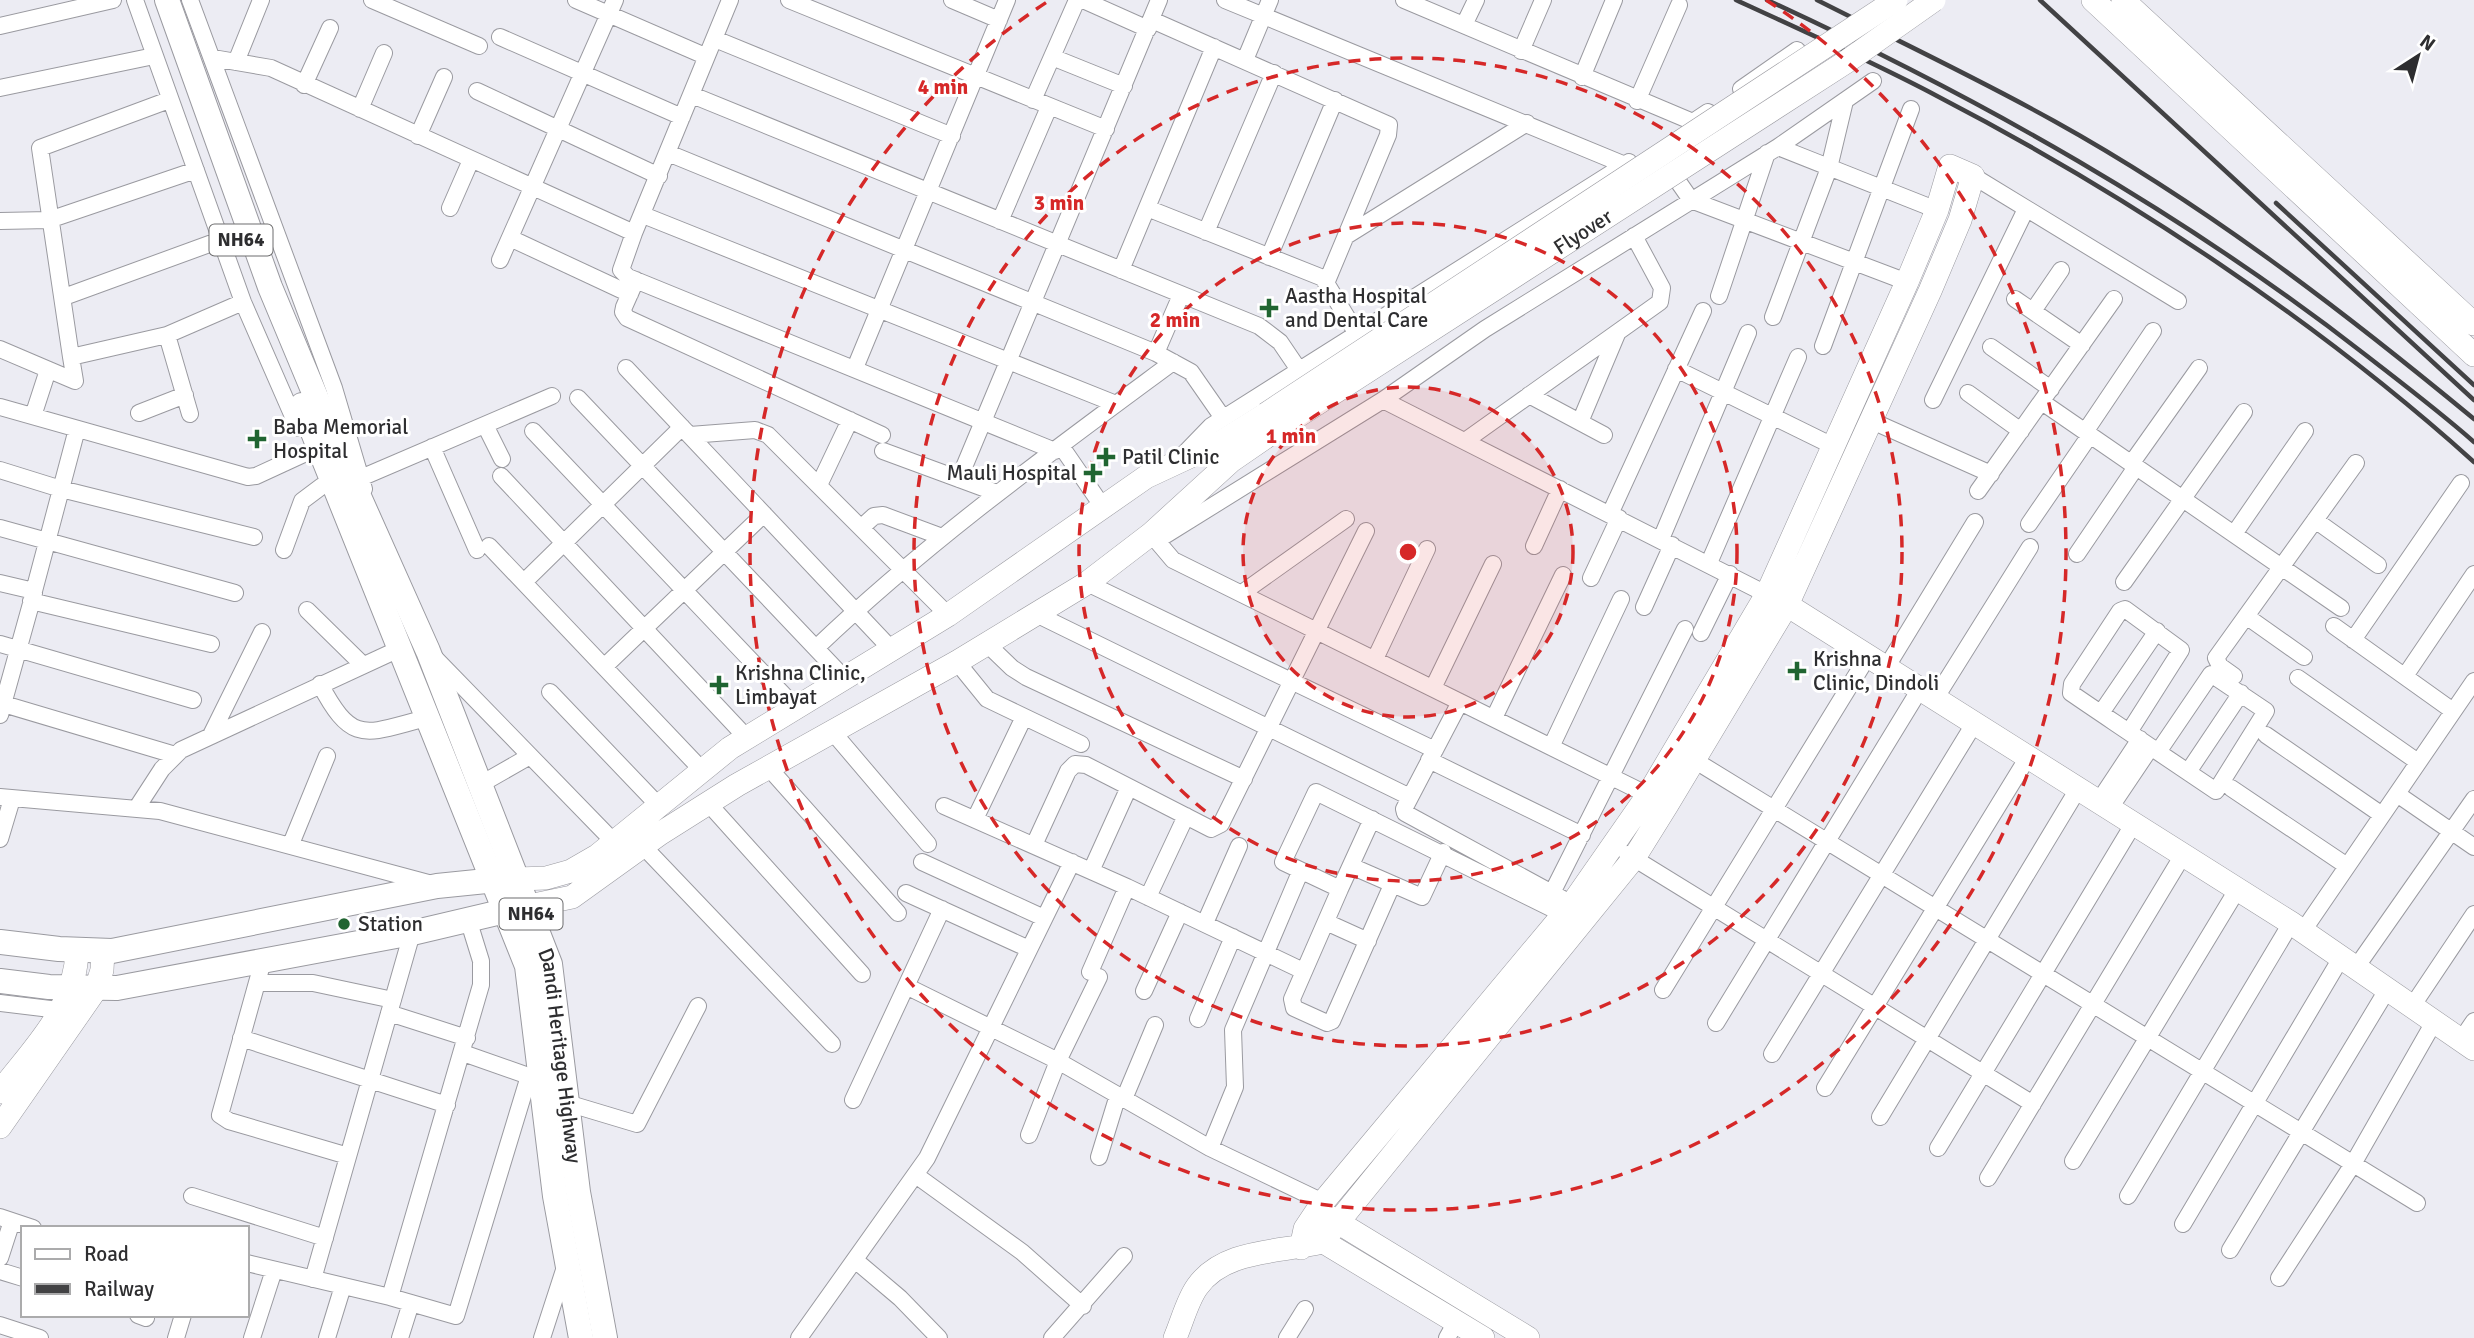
<svg xmlns="http://www.w3.org/2000/svg" width="2474" height="1338" viewBox="0 0 2474 1338" font-family="Signika,sans-serif">
	<style>
		.lines { fill: none; stroke-linecap: round; stroke-linejoin: round }
		.street-casing { stroke: #9a9aa0; stroke-width: 18 }
		.secondary-casing { stroke: #9a9aa0; stroke-width: 24 }
		.primary-casing { stroke: #9a9aa0; stroke-width: 26 }
		.street { stroke: #fff; stroke-width: 16 }
		.secondary { stroke: #fff; stroke-width: 23 }
		.primary { stroke: #fff; stroke-width: 24 }
		.rail { stroke: #424244; stroke-width: 4.5 }
		.secondary-bridge-casing { stroke: #9a9aa0; stroke-width: 24; stroke-linecap: butt }
		.secondary-bridge { stroke: #fff; stroke-width: 23 }
		.ring { fill: none; stroke: #d62828; stroke-width: 3.5; stroke-dasharray: 12 9 }
		.poi-dot { fill: #206531; stroke: #fff; stroke-width: 2.5 }
		.labels { text-anchor: middle; dominant-baseline: central; stroke-width: 6; stroke-linejoin: round; paint-order: stroke }
		.shield { fill: #fff; stroke: #6d6d6e; stroke-width: 2 }
		.shield-label { font-size: 19px; font-weight: bold; fill: #2e2e30 }
		.street-label { font-size: 21px; fill: #2e2e30; stroke: #fff }
		.poi-label { font-size: 21px; fill: #2e2e30; stroke: #fff; text-anchor: start }
		.centre { fill: #d62828; stroke: #fff; stroke-width: 3.5 }
		.ring-label { font-size: 21px; text-anchor: middle; font-weight: bold; fill: #d62828; stroke: #fff; stroke-width: 6; stroke-linejoin: round; paint-order: stroke }
	</style>
	<rect width="100%" height="100%" fill="#ececf3"/>
	<g class="lines">
		<g class="street-casing">
			<path id="street" d="M135,0L243,302L298,428
				M190,0L334,388L364,489
				M372,0L479,46
				M576,0L705,56
				M789,0L1106,129
				M952,0L999,20
				M1083,0L1148,29
				M1225,0L1625,165
				M1404,0L1693,122L1708,112
				M1152,20L1389,125L1388,135L1327,281
				M1464,25L1476,0
				M0,26L113,0
				M500,37L682,117
				M715,39L952,136
				M1521,51L1543,0
				M1052,57L1124,86
				M213,58L271,68L634,233L730,0
				M1245,60L1270,0
				M236,62L261,0
				M1582,77L1614,0
				M304,85L330,28
				M0,88L154,56
				M1741,89L1797,50
				M477,91L659,176
				M692,95L1259,326L1280,342L1299,370
				M1033,100L1077,0
				M1637,101L1679,5
				M360,109L384,53
				M418,136L444,77
				M1778,147L1937,210
				M668,153L1156,353L1191,372L1223,418
				M1668,167L1691,200L1907,282
				M1973,176L2178,301
				M450,208L471,160
				M1147,208L1323,278L1357,334
				M643,215L1116,404
				M0,221L49,220L196,170
				M1000,221L1049,107
				M1206,232L1274,73
				M634,233L621,270L628,277L1055,451
				M1346,236L1527,123
				M510,238L630,294
				M1269,257L1335,100
				M500,260L615,0
				M1121,270L1214,47
				M636,280L624,307L623,312L627,318L882,435
				M1719,296L1767,153
				M64,297L223,239
				M2015,299L2082,345
				M2033,311L2061,270
				M1773,317L1829,168L1845,101
				M167,335L190,414
				M1823,346L1911,109
				M1991,347L2051,389
				M0,349L75,381L71,357L167,335L243,302
				M1156,353L1181,295
				M71,357L40,148L169,100
				M626,368L893,651
				M855,368L1007,0
				M1676,369L1833,446
				M1968,393L2021,431
				M1529,395L1604,435
				M578,398L845,679
				M1383,400L1774,598
				M1933,400L2026,209
				M2042,402L2341,608
				M0,407L248,477L256,476L308,452
				M139,413L185,395
				M33,416L48,370
				M1872,421L1991,474
				M1580,422L1617,334
				M485,425L502,459
				M533,431L796,708
				M2085,432L2153,331
				M690,435L755,430L768,435L948,615
				M1465,441L1660,302L1662,288L1634,236
				M1061,446L1103,507
				M432,447L477,550
				M883,451L997,493
				M1181,457L1211,426L1629,162
				M2131,464L2199,368
				M0,470L61,489L254,537
				M501,476L747,738
				M363,477L552,396
				M959,479L1159,0
				M820,483L850,420
				M1978,491L2114,299
				M1610,514L1703,311
				M2315,520L2378,565
				M2029,524L2090,435
				M862,527L874,516L883,515L942,537
				M0,528L235,593
				M1151,534L1173,560L1648,795
				M2234,534L2305,431
				M1661,539L1748,333
				M1156,541L1383,400L1485,329L1778,147L1873,81
				M489,546L701,769
				M1534,546L1560,489
				M284,550L302,501L322,486
				M2077,554L2136,467
				M1709,563L1798,357
				M1591,578L1619,518
				M524,582L682,427
				M2124,582L2244,412
				M0,583L34,591L77,429
				M1087,583L1435,750
				M1242,593L1346,519
				M31,601L211,644
				M1644,607L1672,545
				M307,610L363,665
				M1036,614L1410,797
				M2246,616L2304,657
				M2334,626L2453,711
				M1701,633L1730,574
				M2353,640L2461,483
				M985,642L1012,668L1026,677L1244,779
				M0,644L193,700
				M816,648C927,542 1050,453 1173,362
				M435,658L614,842
				M1375,659L1427,549
				M957,662L987,699L1081,744
				M604,667L764,514
				M1886,668L1975,522
				M2234,676L2220,666L2216,658L2356,463
				M2405,676L2474,574
				M2298,678L2418,762
				M320,684C353,747 366,733 427,718
				M1433,688L1493,564
				M550,692L659,806
				M1935,699L2030,547
				M1460,702L1404,809L1405,813L1572,904
				M0,703L175,755
				M2101,713L2157,631
				M0,715L34,593
				M1494,718L1563,575
				M831,730L928,844
				M2129,732L2181,650L2125,609L2120,611L2072,684L2071,693C2100,713 2129,732 2158,752L2216,791L2266,711L2211,674L2158,752
				M212,733L262,632
				M2266,735L2382,815
				M1551,747L1621,599
				M1429,760L1582,835
				M1694,760L2417,1203
				M768,767L898,913
				M2188,772L2241,693
				M481,784L530,756
				M2231,788L2347,866
				M2397,794L2474,847
				M0,797L160,811L432,884
				M2099,801L2140,739
				M708,803L862,974
				M944,806L1127,887L1297,968
				M2110,808L2151,747
				M136,809L162,769L181,750L399,649
				M975,819L1023,719
				M0,839L12,799
				M291,844L327,756
				M1034,845L1068,771L1075,764L1086,765L1211,829L1221,824L1366,531
				M643,846L832,1044
				M1627,854L2033,1104
				M922,862L1044,918
				M1351,866L1422,897L1443,852
				M1091,871L1129,787
				M1392,885L1332,1021L1327,1023L1294,1008L1292,999L1340,889L1283,862L1316,792L1563,914
				M1340,889L1372,819
				M906,893L1029,949
				M1552,893L1685,629
				M1148,897L1186,816
				M1326,922L1368,941
				M1205,923L1239,846
				M2303,931L2474,681
				M263,961L220,1115L229,1121L348,1156
				M2355,969L2474,799
				M1090,972L1127,887
				M257,983H313L393,1000
				M906,986L1058,1061L1210,1148L1323,1202
				M1663,990L1868,656
				M1144,991L1180,912
				M0,1003L67,1011
				M2411,1008L2474,914
				M389,1013L467,1038
				M1198,1019L1233,937
				M1716,1023L1920,689
				M241,1038L447,1105
				M2461,1040L2474,1021
				M463,1053L537,1079
				M1772,1054L1974,724
				M1825,1088L2028,757
				M1124,1099L1155,1025
				M853,1100L942,909
				M567,1103L637,1124L698,1006
				M1880,1117L2078,789
				M1029,1135L1058,1061L1099,977
				M1210,1148L1235,1087L1233,1030L1298,877
				M1938,1148L2134,823
				M1099,1157L1118,1095
				M2073,1161L2237,890
				M917,1176L1022,1252L1083,1306
				M1988,1178L2183,855
				M192,1196L325,1238
				M2128,1196L2291,923
				M0,1217L33,1228
				M2183,1224L2341,958
				M2230,1250L2387,990
				M0,1258L12,1221
				M855,1260L900,1298L939,1338
				M247,1263L390,1297L456,1316L529,1076
				M0,1271L23,1278
				M2279,1278L2353,1164L2434,1022
				M313,1279L412,933
				M390,1297L481,985V961L468,919
				M138,1315L146,1318
				M0,1325L40,1338
				M176,1338L183,1315
				M252,1338L274,1270
				M327,1338L343,1286
				M400,1338L411,1303
				M542,1338L565,1267
				M799,1338L927,1158L1072,862
				M1052,1338L1124,1256
				M1287,1338L1305,1309
				M1447,1338L1456,1322"/>
		</g>
		<g class="secondary-casing">
			<path id="secondary" d="M2093,0L2474,355
				M2123,0L2474,324
				M1787,605L2291,923L2474,1049
				M518,879L546,878L571,871L597,856L730,748L948,615L1146,477L1221,442L1266,414
				M529,906L572,897L661,833L737,785L957,662L1087,583L1151,534L1231,461L1273,432
				M0,1092C34,1047 76,1009 77,950
				M0,1127L96,989L102,970L103,951
				M1326,1215L1528,1338
				M1312,1235L1483,1338
				M1175,1338C1182,1322 1187,1301 1197,1287C1224,1248 1281,1253 1322,1242L1634,858L1667,805L1787,605L1930,291L1960,220L1973,176L1950,166L1937,210L1907,282L1767,594L1648,795L1572,904L1323,1202L1305,1229L1301,1248"/>
		</g>
		<g class="primary-casing">
			<g id="primary">
				<path id="s1" d="M167,0L270,287L336,445L428,651L550,964L578,1192L605,1338"/>
				<path d="M302,405L527,966L555,1196L581,1338"/>
				<path d="M0,942L59,949L112,951L437,886L506,879"/>
				<path d="M0,981L49,987L117,988L412,933L518,908"/>
			</g>
		</g>
		<use href="#street" class="street"/>
		<use href="#secondary" class="secondary"/>
		<use href="#primary" class="primary"/>
		<path class="rail" d="M1736,0C1803,31 1871,61 1937,96C2126,194 2315,319 2474,462
			M1767,0C1980,98 2182,212 2367,356C2403,384 2440,412 2474,442
			M1817,0C1896,40 1977,78 2054,121C2204,204 2342,310 2474,419
			M2040,0L2474,400
			M2276,203L2474,385"/>
		<g class="secondary-bridge-casing">
			<g id="secondary-bridge">
				<path d="M1266,414L1896,0"/>
				<path id="s2" d="M1273,432L1846,62L1934,0"/>
			</g>
		</g>
		<use href="#secondary-bridge" class="secondary-bridge"/>
	</g>
	<circle cx="1408" cy="552" r="165" fill="#d62828" fill-opacity=".12"/>
	<g class="ring">
		<circle cx="1408" cy="552" r="165"/>
		<circle cx="1408" cy="552" r="329"/>
		<circle cx="1408" cy="552" r="494"/>
		<path d="M1766 0A658 658 0 1 1 1050 0"/>
	</g>
	<g class="poi-dot">
		<path d="M1265.5 297.5h7v7h7v7h-7v7h-7v-7h-7v-7h7z"/>
		<path d="M253.5 428.5h7v7h7v7h-7v7h-7v-7h-7v-7h7z"/>
		<path d="M1102.5 446.5h7v7h7v7h-7v7h-7v-7h-7v-7h7z"/>
		<path d="M1089.5 462.5h7v7h7v7h-7v7h-7v-7h-7v-7h7z"/>
		<path d="M1793.5 660.5h7v7h7v7h-7v7h-7v-7h-7v-7h7z"/>
		<path d="M715.5 674.5h7v7h7v7h-7v7h-7v-7h-7v-7h7z"/>
		<circle cx="344" cy="924" r="7"/>
	</g>
	<g class="labels">
		<g class="shield">
			<rect x="209.5" y="224.5" width="63" height="31" rx="5"/>
			<rect x="499.5" y="898.5" width="63" height="31" rx="5"/>
		</g>
		<g class="shield-label">
			<text x="241" y="240">NH64</text>
			<text x="531" y="914">NH64</text>
		</g>
		<g class="street-label">
			<text stroke="none"><textPath href="#s2" startOffset="369">Flyover</textPath></text>
			<text stroke="none"><textPath href="#s1" startOffset="1130">Dandi Heritage Highway</textPath></text>
		</g>
		<g class="poi-label">
			<text x="1285" y="296">Aastha Hospital<tspan x="1285" dy="24">and Dental Care</tspan></text>
			<text x="273" y="427">Baba Memorial<tspan x="273" dy="24">Hospital</tspan></text>
			<text x="1122" y="457">Patil Clinic</text>
			<text x="1077" y="473" text-anchor="end">Mauli Hospital</text>
			<text x="1813" y="659">Krishna<tspan x="1813" dy="24">Clinic, Dindoli</tspan></text>
			<text x="735" y="673">Krishna Clinic,<tspan x="735" dy="24">Limbayat</tspan></text>
			<text x="358" y="924">Station</text>
		</g>
	</g>
	<circle cx="1408" cy="552" r="10" class="centre"/>
	<g class="ring-label">
		<text x="943" y="94">4 min</text>
		<text x="1059" y="210">3 min</text>
		<text x="1175" y="327">2 min</text>
		<text x="1291" y="443">1 min</text>
	</g>
	<rect x="21" y="1226" width="228" height="91" fill="#ffffff" stroke="#ababac" stroke-width="2"/>
	<rect x="35" y="1249" width="35" height="10" fill="#ffffff" stroke="#ababac" stroke-width="2"/>
	<text x="84" y="1261" font-size="21" fill="#2e2e30">Road</text>
	<rect x="35" y="1284" width="35" height="10" fill="#424244" stroke="#ababac" stroke-width="2"/>
	<text x="84" y="1296" font-size="21" fill="#2e2e30">Railway</text>
	<g transform="translate(2418 56) rotate(36)" stroke="#ffffff" stroke-width="5" paint-order="stroke">
	<path d="M0-5L12 26L0 18L-12 26Z" fill="#2e2e30"/>
	<text y="-10" font-size="19" font-weight="bold" text-anchor="middle" fill="#2e2e30">N</text>
	</g>
</svg>
